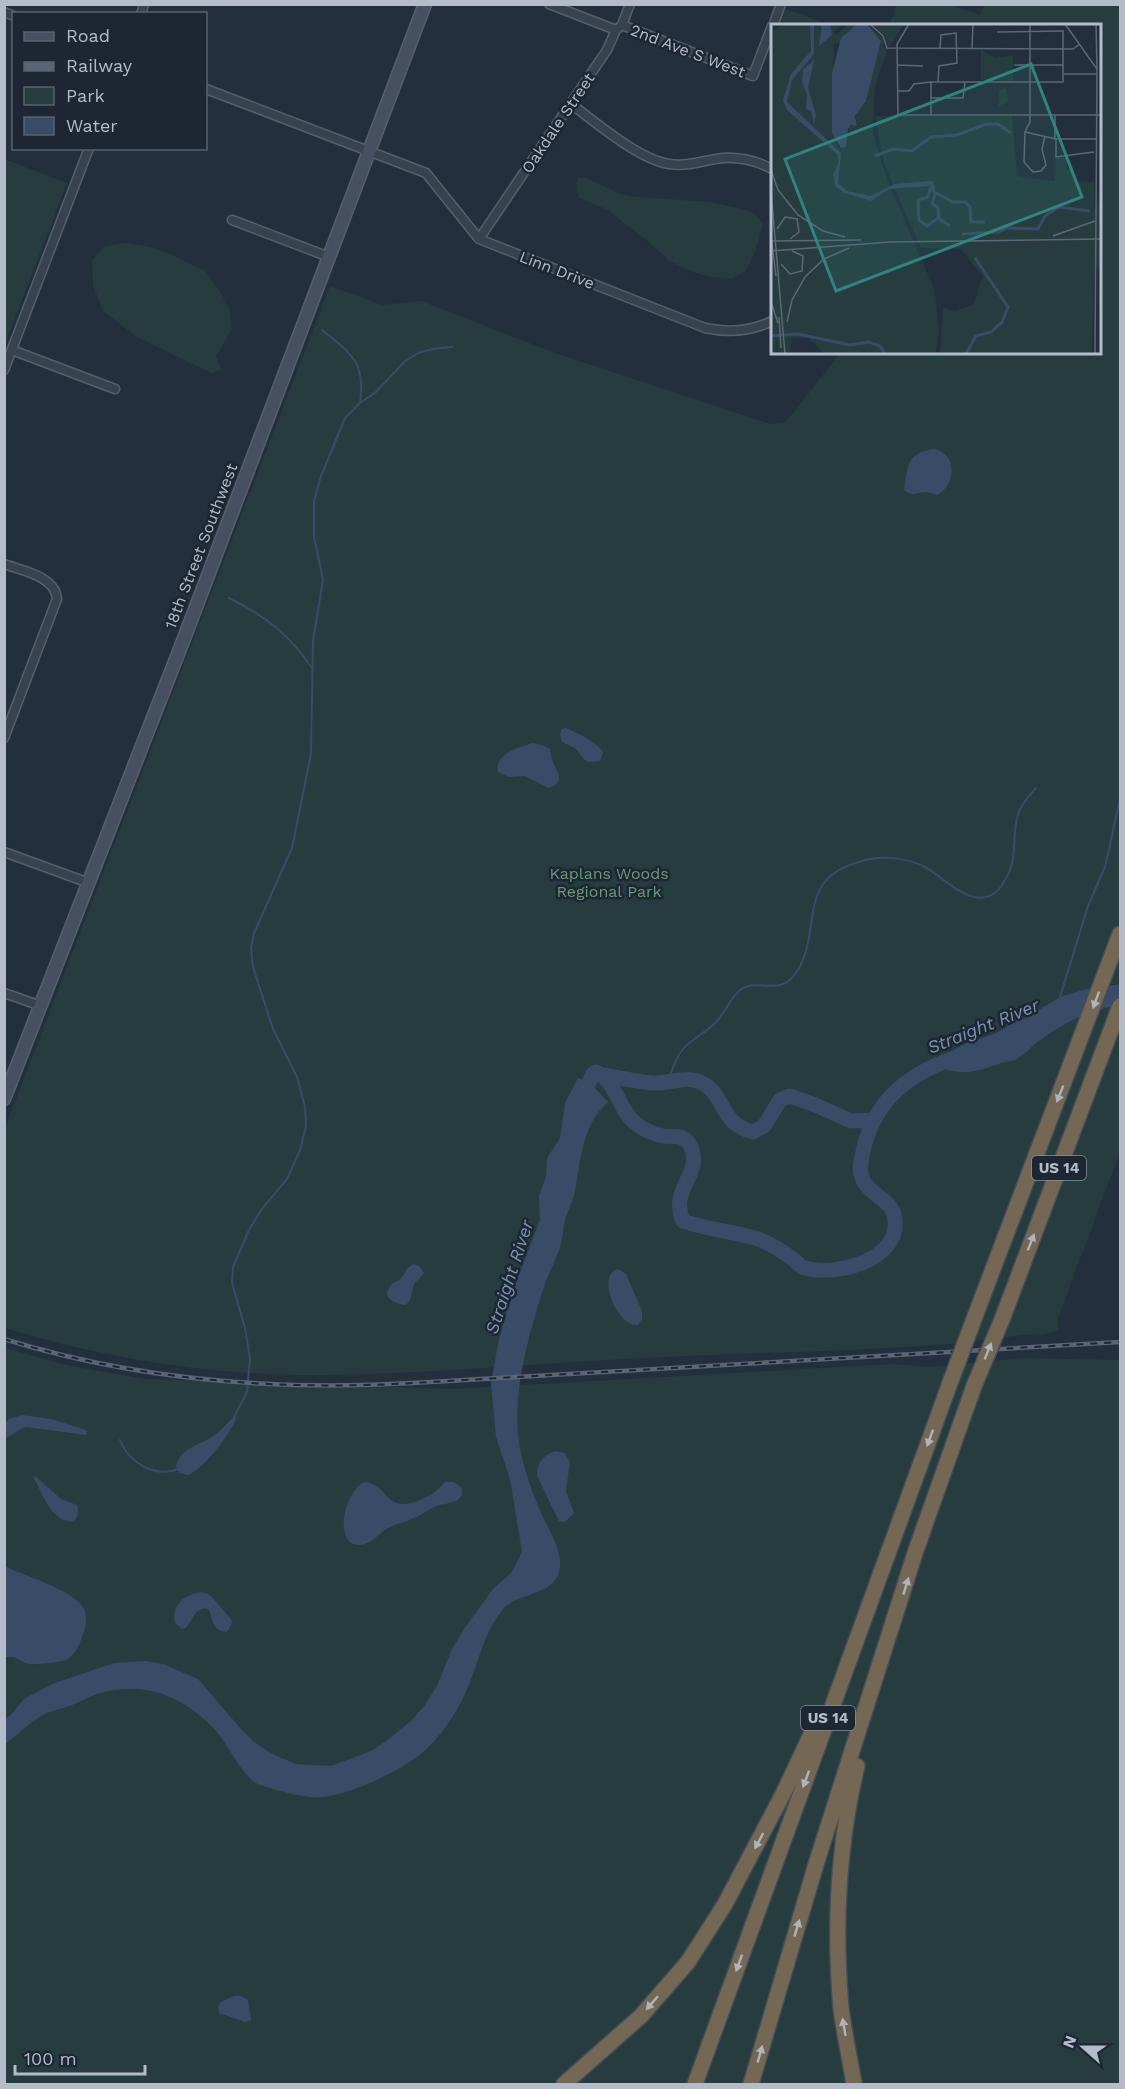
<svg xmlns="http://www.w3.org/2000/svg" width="1125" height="2089" viewBox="0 0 1125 2089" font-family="'Work Sans',sans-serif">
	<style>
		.green { fill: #263c3f }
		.water { fill: #394c67 }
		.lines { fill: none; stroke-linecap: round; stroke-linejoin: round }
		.stream { stroke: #394c67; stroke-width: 2 }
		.river { stroke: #394c67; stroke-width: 15 }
		.street-casing { stroke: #565f6c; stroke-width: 11 }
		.secondary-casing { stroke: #565f6c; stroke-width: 15 }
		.highway-casing { stroke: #434c59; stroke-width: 18 }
		.street { stroke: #38414e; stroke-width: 8 }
		.secondary { stroke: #465061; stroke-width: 12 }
		.highway { stroke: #746855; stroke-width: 15 }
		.rail-casing { stroke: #5a6575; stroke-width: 4.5 }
		.rail { stroke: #1d2633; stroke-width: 2; stroke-dasharray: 7; stroke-linecap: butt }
		.highway-bridge-casing { stroke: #434c59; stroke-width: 18; stroke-linecap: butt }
		.highway-bridge { stroke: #746855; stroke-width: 15 }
		.oneway { fill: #aeb4bd }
		.labels { text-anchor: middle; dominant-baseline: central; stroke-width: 5; stroke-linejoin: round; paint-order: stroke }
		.shield { fill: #1d2633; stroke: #878f9c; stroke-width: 1.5 }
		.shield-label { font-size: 15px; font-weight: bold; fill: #b4bcc9 }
		.street-label { font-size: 16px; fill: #b4bcc9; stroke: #1d2633 }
		.park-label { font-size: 16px; fill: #6b9a76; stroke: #1d2633 }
		.water-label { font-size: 18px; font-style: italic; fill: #7c92b1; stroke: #1d2633 }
		.inset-river { fill: none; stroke: #394c67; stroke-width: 3 }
		.inset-road { fill: none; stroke: #5e6776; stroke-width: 1.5 }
		.view { fill: #308480; fill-opacity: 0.15; stroke: #308480; stroke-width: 3 }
		.inset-edge { fill: none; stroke: #b4bcc9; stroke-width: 3 }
	</style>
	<rect width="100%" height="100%" fill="#242f3e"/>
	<path class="green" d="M897,5H951L980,15L985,5H1120V984L1107,985L1074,994L1062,1025L1103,1008L1120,1005V1152L1058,1318L1057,1325L1059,1330L1043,1335L1034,1334C997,1338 959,1344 921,1346C829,1352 737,1353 645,1358C538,1363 430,1374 323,1375C216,1376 106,1359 5,1328L4,1130L330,286L382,305L421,301L555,353L770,424L783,423L791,416L840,353L1100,352V26L889,25Z
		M786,9L830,25H780Z
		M4,159L67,183L5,344H4Z
		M578,178H587L620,194L637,197L709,202L739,208L754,213L763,224L755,252L746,270L731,279L710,277L689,271L668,260L657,249L608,210L579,198L576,187Z
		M125,243L151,247L168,253L205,271L219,290L230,311L232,329L216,356L221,369L213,374L137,337L103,311L93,285L92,260L105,246Z
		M5,1348L66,1365L145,1379L453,1389L893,1364L928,1367L1023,1358L1120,1360V2084H5V1657L20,1658L31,1665L56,1662L75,1599L57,1588L5,1566Z"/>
	<path class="water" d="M934,449C960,455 954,487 937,495C934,494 931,493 927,492C918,491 913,498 904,490C908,466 906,453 934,449Z
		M565,728C575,731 599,744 603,752L600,761C583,764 585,759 576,749C572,746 566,744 562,742L560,735L561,730Z
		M533,743L542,745L550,749C551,752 551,756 552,759C555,771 569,781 548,788L525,776L509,777L498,772C494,754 519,747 533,743Z
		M1120,984V1005C1092,1009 1063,1023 1040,1040C1032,1046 1024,1055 1015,1060C1011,1062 1006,1061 1001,1063C977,1072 960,1077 935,1065C945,1056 954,1049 967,1043C982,1037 998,1035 1011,1024L1012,1013L1024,1019L1060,997L1083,990Z
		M578,1078L590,1083L608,1102C582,1125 581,1159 575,1191C573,1201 568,1210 565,1220C563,1228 563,1236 561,1244C557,1258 550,1270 545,1284C530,1330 514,1384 518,1433C520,1460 531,1490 542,1515C549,1530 561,1548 560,1566C558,1596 522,1591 505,1607C501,1611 497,1618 494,1622C480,1645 476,1672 464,1696C454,1717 439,1739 421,1754C400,1771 348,1796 321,1797C304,1798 289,1793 273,1789C268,1787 261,1786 256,1783C240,1773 229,1745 215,1730C182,1695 142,1679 94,1695C87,1698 80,1702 72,1705C61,1709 48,1711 38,1718C26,1726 16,1736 5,1744V1718L10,1716L24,1699L52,1684L114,1663L146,1661L163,1664L198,1679L241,1729L253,1741L272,1754L296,1764L331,1766L371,1751L385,1742L411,1721L425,1705L437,1686L452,1649L464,1629L493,1589L512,1572L522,1552L510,1479L496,1437L491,1383L499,1339L510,1298L540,1220L539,1196L546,1176L547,1158L560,1138L565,1103Z
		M414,1264L419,1266L424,1273L414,1284L410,1300L406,1305C398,1305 382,1299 389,1288C391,1283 397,1282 400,1279C406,1273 406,1267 414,1264Z
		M618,1269L626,1274L642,1311V1319L638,1325C618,1328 595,1275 618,1269Z
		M22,1415L51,1419L83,1429L87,1431L86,1435L26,1427C18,1429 13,1436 5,1438V1423L9,1419Z
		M235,1416L236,1419C229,1435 205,1468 188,1475L179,1473L176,1466C181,1447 199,1446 213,1436C222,1431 227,1422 235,1416Z
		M555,1451L564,1453L570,1462L566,1491L574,1513L565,1522L559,1521L537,1476C536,1463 544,1455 555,1451Z
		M35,1476L61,1499L77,1505C79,1511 78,1518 73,1522C49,1520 44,1495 34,1479Z
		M365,1482C379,1484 382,1492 391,1500C402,1510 425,1499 435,1492C439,1489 442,1485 445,1482H454L462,1488C465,1506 443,1501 432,1508C426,1512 419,1516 412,1519C403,1523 394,1524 386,1529C378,1535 369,1546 358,1545C332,1543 346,1488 365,1482Z
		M5,1566C23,1575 72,1590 82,1606C89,1615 86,1628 82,1637C79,1647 73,1658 63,1661C60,1662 32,1665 30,1664C20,1663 21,1656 5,1657Z
		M201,1592L210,1595L230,1618L232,1622L229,1629L226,1632C212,1630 213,1620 209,1610L205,1608L197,1611L186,1628L182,1629L175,1623C171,1605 184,1595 201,1592Z
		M234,1996H241L248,2000L251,2020L245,2022L219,2013L218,2007L221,2002Z"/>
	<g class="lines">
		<path class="stream" d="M322,330C352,354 366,363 360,403
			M229,598C264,615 290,635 312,668
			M1060,997L1088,906L1105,867L1120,799
			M668,1082C672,1070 675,1059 683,1049C692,1038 708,1032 718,1020C725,1012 731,998 739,991C757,976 779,998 796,973C824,930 794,880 859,862C880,855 905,857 925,867C945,878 973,912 997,891C1000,889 1003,883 1005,880C1019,858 1011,836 1018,814C1021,804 1029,796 1036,788
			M234,1417L247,1392L250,1358L245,1328L232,1283L233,1267L248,1232L261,1210L287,1179L300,1150L306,1126L305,1107L297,1077L273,1029L253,967L251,948L254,933L292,848L311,754L313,641L323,580L314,537V501L321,476L345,418L360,403L376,392L404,362L418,353L432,349L452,347
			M120,1440C129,1463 154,1478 179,1469"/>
		<path class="river" d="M602,1075C619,1077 636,1082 653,1083C671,1084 687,1074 704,1084C725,1096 720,1124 753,1132L764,1126L780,1100L790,1096L813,1104L851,1121L874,1120
			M582,1102L592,1075L596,1072C617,1081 619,1113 638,1125C643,1129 652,1133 659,1135C670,1139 684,1131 691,1147C703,1175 669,1188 683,1221C708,1230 733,1231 758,1239C769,1243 784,1252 794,1260C798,1263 799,1266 804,1268C836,1277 900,1260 895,1219C893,1199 869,1196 862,1178C858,1169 862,1157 864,1147C876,1099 909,1074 954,1058"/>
		<g class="street-casing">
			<path id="street" d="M549,4L616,30
				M4,12L14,16
				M141,14L144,4
				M622,25L753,76L772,26
				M773,26L781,4
				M206,89L426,173L479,239L705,328C729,333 750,332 772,321
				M571,104C597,123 638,159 669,164C688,167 704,160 723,158C741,157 757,161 772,169
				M232,220L329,257
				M479,239L607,50L616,30L622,25L630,4
				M12,350L115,389
				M4,370L89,148
				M4,564C23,571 55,576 57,599L4,738
				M4,852L89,883
				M4,993L41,1006"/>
		</g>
		<g class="secondary-casing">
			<path id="secondary" d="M4,1099L185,636L425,4"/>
		</g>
		<g class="highway-casing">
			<path id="highway" d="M1003,1317L1120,1006
				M974,1319L1120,934
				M564,2084L641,2016L688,1962L725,1904L783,1794L816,1724
				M695,2084L950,1383
				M751,2084L817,1861L915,1553L974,1386
				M854,2084C850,2059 844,2033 841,2008C834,1927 838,1845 857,1766"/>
		</g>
		<use href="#street" class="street"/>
		<use href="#secondary" class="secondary"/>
		<use href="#highway" class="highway"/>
		<g class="rail-casing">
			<path id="rail" d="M4,1339C136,1380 276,1391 413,1383L1120,1342"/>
		</g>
		<use href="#rail" class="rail"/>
		<g class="highway-bridge-casing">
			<path id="highway-bridge" d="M950,1383L974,1319
				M974,1386L1003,1317"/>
		</g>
		<use href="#highway-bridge" class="highway-bridge"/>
	</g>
	<defs><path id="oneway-solid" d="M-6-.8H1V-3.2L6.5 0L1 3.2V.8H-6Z" transform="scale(1.5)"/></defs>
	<g class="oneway">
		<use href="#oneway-solid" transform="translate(1096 1000) rotate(110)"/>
		<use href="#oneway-solid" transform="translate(1060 1094) rotate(112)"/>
		<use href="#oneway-solid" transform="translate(1031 1242) rotate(-69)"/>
		<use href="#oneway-solid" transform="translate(988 1351) rotate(-68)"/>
		<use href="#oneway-solid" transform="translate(930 1438) rotate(110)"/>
		<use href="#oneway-solid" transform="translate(906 1586) rotate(-73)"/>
		<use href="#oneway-solid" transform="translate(806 1779) rotate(110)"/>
		<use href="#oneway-solid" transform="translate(759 1841) rotate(118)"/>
		<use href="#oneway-solid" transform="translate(797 1928) rotate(-73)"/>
		<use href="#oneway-solid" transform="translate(739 1963) rotate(110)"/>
		<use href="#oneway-solid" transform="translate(652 2003) rotate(131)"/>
		<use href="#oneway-solid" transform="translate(844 2027) rotate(-100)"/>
		<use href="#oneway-solid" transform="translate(760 2054) rotate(-74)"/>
	</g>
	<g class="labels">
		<g class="shield">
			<rect x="1032" y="1156" width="54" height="24" rx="4.5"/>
			<rect x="801" y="1706" width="54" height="24" rx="4.5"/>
		</g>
		<g class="shield-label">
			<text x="1059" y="1168">US 14</text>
			<text x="828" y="1718">US 14</text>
		</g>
		<g class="street-label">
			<text transform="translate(688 51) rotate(21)">2nd Ave S West</text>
			<text transform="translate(558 123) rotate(-56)">Oakdale Street</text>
			<text transform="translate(557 270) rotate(21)">Linn Drive</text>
			<text transform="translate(201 546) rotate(-69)">18th Street Southwest</text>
		</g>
		<g class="park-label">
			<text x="609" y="873">Kaplans Woods<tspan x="609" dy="18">Regional Park</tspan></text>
		</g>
		<g class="water-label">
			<text transform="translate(983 1026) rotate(-22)">Straight River</text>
			<text transform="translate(509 1277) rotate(-72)">Straight River</text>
		</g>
	</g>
	<g transform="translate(771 24)">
		<rect width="330" height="330" fill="#242f3e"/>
		<path d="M13,0H72L63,8L65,11L78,0H86L69,19L63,20L61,110L68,124L75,122L79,102H86L85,91L94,79L110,17L95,0L112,14V23L117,25L104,62L102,110L117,157L164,268L168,310L164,330H53L37,314H21L19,330H7L6,315L5,330H0V8ZM101,0H133L118,24L114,11ZM210,26L224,34L242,31V57L210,56ZM234,63L238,77L227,83L228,67ZM104,92H241L246,152L284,157V133H295V146H303V157L323,158V184L330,173V243L323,244L321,330H169L172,284L184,287L202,281L212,253L190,225L150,224L113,140Z" fill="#263c3f"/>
		<path d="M43,0V30L21,56L16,78L70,129L67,159L76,167L100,172L123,160L159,157L158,162L118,165L100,177L73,169L64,162L62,151L68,138L66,130L16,86L12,76L20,50L40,27L39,2ZM51,0H59L61,11L48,22ZM86,0L97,1L110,17L95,77L84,92L86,102L80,101L77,105L75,123L70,124L61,110V49L70,14ZM43,36L37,64L45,91L43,100L40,87L35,85L36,70L31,58L32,46Z" fill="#394c67"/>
		<path class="inset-river" d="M104,132L122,125L141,127L160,113L186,111L215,100H227L240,109M156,159H161L157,173L147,176L148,196L156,202L167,194L179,202M161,160L164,171L161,180L167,183L168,194M163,168L182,178H194L199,183L200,198H214M191,210L228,208L236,204L267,205L274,192L288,183L319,187M0,312L27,310L79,321L98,318L109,322L114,330M195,330L205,312L220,308L231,298L237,283L204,234"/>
		<path class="inset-road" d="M99,0L112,12L116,24L302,25L309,20M138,0L126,20L127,91H330M259,0V98L254,108L253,138L262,148L270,147L275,141L271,125L274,112M294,0L326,45L324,330M325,0L326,45M226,8L293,7M201,25L202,0M126,41L152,42M243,41H292M292,50H326M160,58V91M167,58L168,42L186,39L185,9L170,11L169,24M127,67H138L143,60L160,58H292V7M160,74H192L194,58M284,91V114M254,108L285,115H326M285,115V133L323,128M0,146L7,166L27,191L52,207L74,213M0,167L14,330M6,205L14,193L26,195L28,208L19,215M0,212L5,252M282,212L324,197M0,217L90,216M0,227L119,218L330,215M10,240L19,250L31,247L32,232L21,227M0,278L7,299M8,293L10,324M16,298L21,276L34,253L53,235L78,224"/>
		<path class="view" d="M260,40L311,173L65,267L14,135Z"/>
		<rect width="330" height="330" class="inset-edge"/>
	</g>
	<rect width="1125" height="2089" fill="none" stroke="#b4bcc9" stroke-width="12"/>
	<rect x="12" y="12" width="195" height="138" fill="#1d2633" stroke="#59626f" stroke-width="1.5"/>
	<rect x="24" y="32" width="30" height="9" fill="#465061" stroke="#59626f" stroke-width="1.5"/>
	<text x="66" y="42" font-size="18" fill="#b4bcc9">Road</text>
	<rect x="24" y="62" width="30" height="9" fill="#5a6575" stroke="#59626f" stroke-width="1.5"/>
	<text x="66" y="72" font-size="18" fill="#b4bcc9">Railway</text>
	<rect x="24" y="87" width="30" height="18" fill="#263c3f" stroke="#59626f" stroke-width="1.5"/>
	<text x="66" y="102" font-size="18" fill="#b4bcc9">Park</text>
	<rect x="24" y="117" width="30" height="18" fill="#394c67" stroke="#59626f" stroke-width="1.5"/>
	<text x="66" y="132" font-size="18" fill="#b4bcc9">Water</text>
	<g transform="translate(1083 2047) rotate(291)" stroke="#1d2633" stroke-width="4.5" paint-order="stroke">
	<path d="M0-4.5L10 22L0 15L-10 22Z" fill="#b4bcc9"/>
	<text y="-9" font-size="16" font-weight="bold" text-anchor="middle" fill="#b4bcc9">N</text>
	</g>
	<path d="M15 2065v9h130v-9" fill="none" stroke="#b4bcc9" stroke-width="3"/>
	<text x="24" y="2065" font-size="18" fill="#b4bcc9" stroke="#1d2633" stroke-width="4.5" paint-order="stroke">100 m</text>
</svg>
